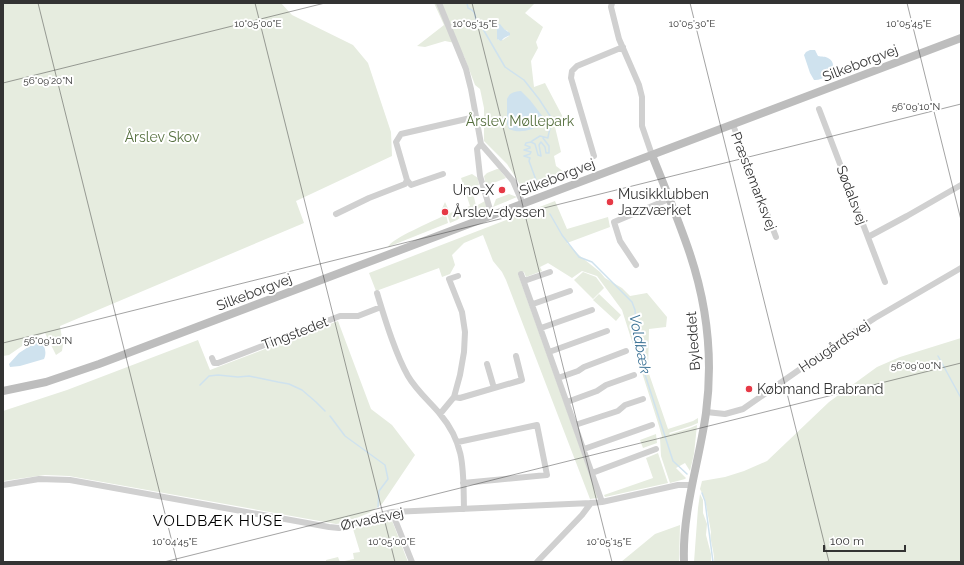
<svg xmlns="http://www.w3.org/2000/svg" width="964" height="565" font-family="Raleway,sans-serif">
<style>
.green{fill:#e6ecdf;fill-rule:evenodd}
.water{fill:#cfe2ee}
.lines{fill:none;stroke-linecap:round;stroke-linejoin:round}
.stream{stroke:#cfe2ee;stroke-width:1.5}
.street{stroke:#d0d0d0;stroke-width:6}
.secondary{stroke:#bdbdbd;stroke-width:8}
.ticks{fill:none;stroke:#333;stroke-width:1;stroke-opacity:0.45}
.poi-dot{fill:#e63946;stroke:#fff;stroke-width:1.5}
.labels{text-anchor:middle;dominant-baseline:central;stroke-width:4;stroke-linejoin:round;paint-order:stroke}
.street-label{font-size:14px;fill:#333;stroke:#fff}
.park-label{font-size:14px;fill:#56703f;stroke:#fff}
.poi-label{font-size:14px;fill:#333;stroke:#fff;text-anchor:start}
.water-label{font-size:15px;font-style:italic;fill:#3f7597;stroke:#fff}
.neighbourhood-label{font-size:15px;letter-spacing:1px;fill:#000;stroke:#fff}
.ticks-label{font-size:10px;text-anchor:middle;fill:#333;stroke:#fff;stroke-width:4;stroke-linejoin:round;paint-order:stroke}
</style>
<rect width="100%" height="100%" fill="#fff"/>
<!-- green -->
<path class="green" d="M 3,3 L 281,3 L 292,15 L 353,45 L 368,63 L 391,132 L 392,156 L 296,201 L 304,223 L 60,326 L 63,344 L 62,351 L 56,355 L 45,333 L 35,337 L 9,355 L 3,356 Z
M 434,3 L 535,3 L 525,13 L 543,27 L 536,42 L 538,48 L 531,61 L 534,87 L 545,83 L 566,123 L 555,127 L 561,152 L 554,156 L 556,166 L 568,175 L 526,194 L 507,164 L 484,141 L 484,108 L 480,89 L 475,85 L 464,56 L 455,43 L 445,41 L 425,47 L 417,46 L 444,25 ZM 497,27 L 508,31 L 509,36 L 504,39 L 503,40 L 498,40 Z
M 497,169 L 499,169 L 506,178 L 486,186 L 484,176 L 487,173 Z
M 472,174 L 478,178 L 479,185 L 472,188 L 476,206 L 485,201 L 487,209 L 478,212 L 476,207 L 457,220 L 450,223 L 447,214 L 446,215 L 448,223 L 388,247 C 392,238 432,222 443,216 L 441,211 L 445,202 L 450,213 L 470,206 L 461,178 Z
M 509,194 L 517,197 L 493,207 L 496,199 Z
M 555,201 L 567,229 L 608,217 L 610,227 L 567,243 L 580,256 L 600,272 L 605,278 L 622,288 L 630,296 L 647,293 L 667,317 L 666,327 L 649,329 L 648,371 L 668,429 L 693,421 L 698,418 L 698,423 L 691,426 L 669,433 L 670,434 L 690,428 L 697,425 L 694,454 L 690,471 L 685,463 L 676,468 L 686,478 L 685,479 L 670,483 L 661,456 L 660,438 L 662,437 L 659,426 L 622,310 L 597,276 L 582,271 L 572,278 L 548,263 L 540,267 L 542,271 L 526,277 L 524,272 L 518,274 L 598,498 L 590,499 L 506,280 L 502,272 L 493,261 L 483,235 L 464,243 L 452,255 L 455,265 L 450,274 L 442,277 L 439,268 L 376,291 L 369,273 Z
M 583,272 L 596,277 L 604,288 L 593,299 L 574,280 Z
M 599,294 L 621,315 L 616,321 L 593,300 Z
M 338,321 L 371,409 L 392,425 L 415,455 L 382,504 L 369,513 L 344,523 L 336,524 L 69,476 L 45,475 L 3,481 L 3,411 L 67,390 L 198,340 L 210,370 Z
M 961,338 L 961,562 L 714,562 C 715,552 709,540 711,532 L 705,499 L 700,489 L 702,481 L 725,477 L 744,471 L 767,461 L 829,402 L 877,367 L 900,357 Z
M 656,434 L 657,443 L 643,448 L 640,440 Z
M 658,453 L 668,483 L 605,497 L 604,495 L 653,478 L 646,458 Z
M 700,494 L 703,500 L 703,513 L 707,524 L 706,535 L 711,554 L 711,562 L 694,562 L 698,508 Z
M 391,518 L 408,562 L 326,562 L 326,560 L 338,557 L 340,562 L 354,559 L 353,553 L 360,552 L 353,529 Z
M 680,525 L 679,562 L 621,562 L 655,534 Z"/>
<!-- water -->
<path class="water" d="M 500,24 L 504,29 L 510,33 L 510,35 L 504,38 L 501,41 L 497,39 L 497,25 Z
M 810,50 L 815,50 L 818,56 C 822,57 825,56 828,58 C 841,65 826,81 814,80 L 810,73 L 804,55 L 806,52 Z
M 521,91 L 530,100 L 543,117 L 543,124 C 532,130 520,134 509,129 L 507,124 L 507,99 C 510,92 514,92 521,91 Z
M 36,342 L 40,342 C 45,345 47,353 44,359 L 20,366 L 10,367 L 9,364 L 19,353 Z"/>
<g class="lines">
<!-- stream -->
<path class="stream" d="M 467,3 L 468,8 C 476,11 475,15 476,22 L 483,29 L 505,67 L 524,80 L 539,99 L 552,119 L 548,137 L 548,138 L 544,137 L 543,138 L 549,146 L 549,153 L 546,153 L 545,147 L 541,142 L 539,145 L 541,156 L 538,155 L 535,144 L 531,142 L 526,143 L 525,145 L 530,147 L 530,148 L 524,150 L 531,152 L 530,154 L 524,156 L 530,158 L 529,161 L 536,180
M 532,141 L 540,136 L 544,137
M 550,214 L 562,235 L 579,257 L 592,262 L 632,302 L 635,310 L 639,356 L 673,461 L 687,474
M 938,356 L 961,398
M 200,385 L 209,376 L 218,375 L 238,377 L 249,376 L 278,382 L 289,384 L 302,390 L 316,402 L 325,411
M 330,416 L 345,436 L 385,465 L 388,479 L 379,491 L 378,507
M 702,493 L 705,501 L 713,562"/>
<!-- street -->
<path class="street" d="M 439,3 L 466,69 L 471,89 L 481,144 L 513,181 L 523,204
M 612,3 L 611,7 L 619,39 L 639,85 L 642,97 L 642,126 L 652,155
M 819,109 L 885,282
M 733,125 L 776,237
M 481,144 L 477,149 L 480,176 L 492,216
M 594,156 L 571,78 L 572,71 L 577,66 L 623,47
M 407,180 L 411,185 L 443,174
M 336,214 L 369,198 L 405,184 L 407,180 L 396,142 L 401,134 L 475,117
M 868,237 L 907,216 L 961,185
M 636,265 L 620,241 L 614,222 L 669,199
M 521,274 L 602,502
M 524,281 L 550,272
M 377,293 C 385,319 395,353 408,376 C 416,390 430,402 440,414 C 466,445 463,471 464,509
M 533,304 L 570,291
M 541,328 L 592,310
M 549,352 L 607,331
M 212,358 L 214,363 L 218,363 L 340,316 L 358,316 L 381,307
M 487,364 L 494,388
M 558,378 L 578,371 L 584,367 L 626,351
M 454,397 L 460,398 L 522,380 L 516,356
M 567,402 L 597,391 L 606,385 L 634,375
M 706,412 L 725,414 L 743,409 L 849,335 L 875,318 L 961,268
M 440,414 L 454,397 L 460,375 L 464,352 L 465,332 L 462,312 L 449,279 L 458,276
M 575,425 L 618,411 L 625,405 L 643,399
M 458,442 L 537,425 L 547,475 L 463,483
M 584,449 L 652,425
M 592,473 L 656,449
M 3,485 L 39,479 L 70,480 L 329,527 L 339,528 L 348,526 L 377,516 L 392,512 L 591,503 L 602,502 L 678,485 L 692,485
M 392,512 L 412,562
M 537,562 L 582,515 L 591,503"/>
<!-- secondary -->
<path class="secondary" d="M 652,155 C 665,188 679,221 690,254 C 707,305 713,360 706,413 C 699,463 682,511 684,562
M 3,391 L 46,382 L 99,364 L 961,38"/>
</g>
<!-- ticks -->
<path class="ticks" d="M 38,3 L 177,562M 255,3 L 395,562M 472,3 L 612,562M 690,3 L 829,562M 907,3 L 961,220M 3,83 L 325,3M 3,343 L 961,104M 164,562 L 961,363"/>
<!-- markers -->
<g class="poi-dot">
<circle cx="502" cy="190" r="4"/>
<circle cx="610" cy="202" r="4"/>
<circle cx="445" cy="212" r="4"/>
<circle cx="749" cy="389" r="4"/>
</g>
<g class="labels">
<!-- street labels -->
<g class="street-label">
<text transform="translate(860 63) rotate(-21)">Silkeborgvej</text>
<text transform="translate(557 177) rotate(-21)">Silkeborgvej</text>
<text transform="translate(754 181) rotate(69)">Præstemarksvej</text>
<text transform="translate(852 195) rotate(69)">Sødalsvej</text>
<text transform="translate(254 292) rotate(-21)">Silkeborgvej</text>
<text transform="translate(295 333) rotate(-21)">Tingstedet</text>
<text transform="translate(693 341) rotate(-94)">Byleddet</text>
<text transform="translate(834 346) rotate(-34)">Hougårdsvej</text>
<text transform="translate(372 519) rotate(-12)">Ørvadsvej</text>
</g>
<!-- park labels -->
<g class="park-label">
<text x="520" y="121">Årslev Møllepark</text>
<text x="162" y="137">Årslev Skov</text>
</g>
<!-- poi labels -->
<g class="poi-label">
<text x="494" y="190" text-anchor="end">Uno-X</text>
<text x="618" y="194">Musikklubben<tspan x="618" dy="16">Jazzværket</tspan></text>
<text x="453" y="212">Årslev-dyssen</text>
<text x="757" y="389">Købmand Brabrand</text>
</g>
<!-- water labels -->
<g class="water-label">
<text transform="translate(640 344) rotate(79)">Voldbæk</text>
</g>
<!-- neighbourhood labels -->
<g class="neighbourhood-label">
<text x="218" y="521">VOLDBÆK HUSE</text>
</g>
</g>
<g class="ticks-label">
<text x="692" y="27">10°05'30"E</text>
<text x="258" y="27">10°05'00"E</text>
<text x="475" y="27">10°05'15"E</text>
<text x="909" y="27">10°05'45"E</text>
<text x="48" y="84">56°09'20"N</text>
<text x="916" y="110">56°09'10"N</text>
<text x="48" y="344">56°09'10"N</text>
<text x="916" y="369">56°09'00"N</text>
<text x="175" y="545">10°04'45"E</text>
<text x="392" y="545">10°05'00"E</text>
<text x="609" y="545">10°05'15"E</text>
</g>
<!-- border -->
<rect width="964" height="565" fill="none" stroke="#333333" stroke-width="8"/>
<!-- scale -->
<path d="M824 545v6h81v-6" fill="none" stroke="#333333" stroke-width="2"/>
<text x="830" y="545" font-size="12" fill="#333333" stroke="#ffffff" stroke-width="3" paint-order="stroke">100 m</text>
</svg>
